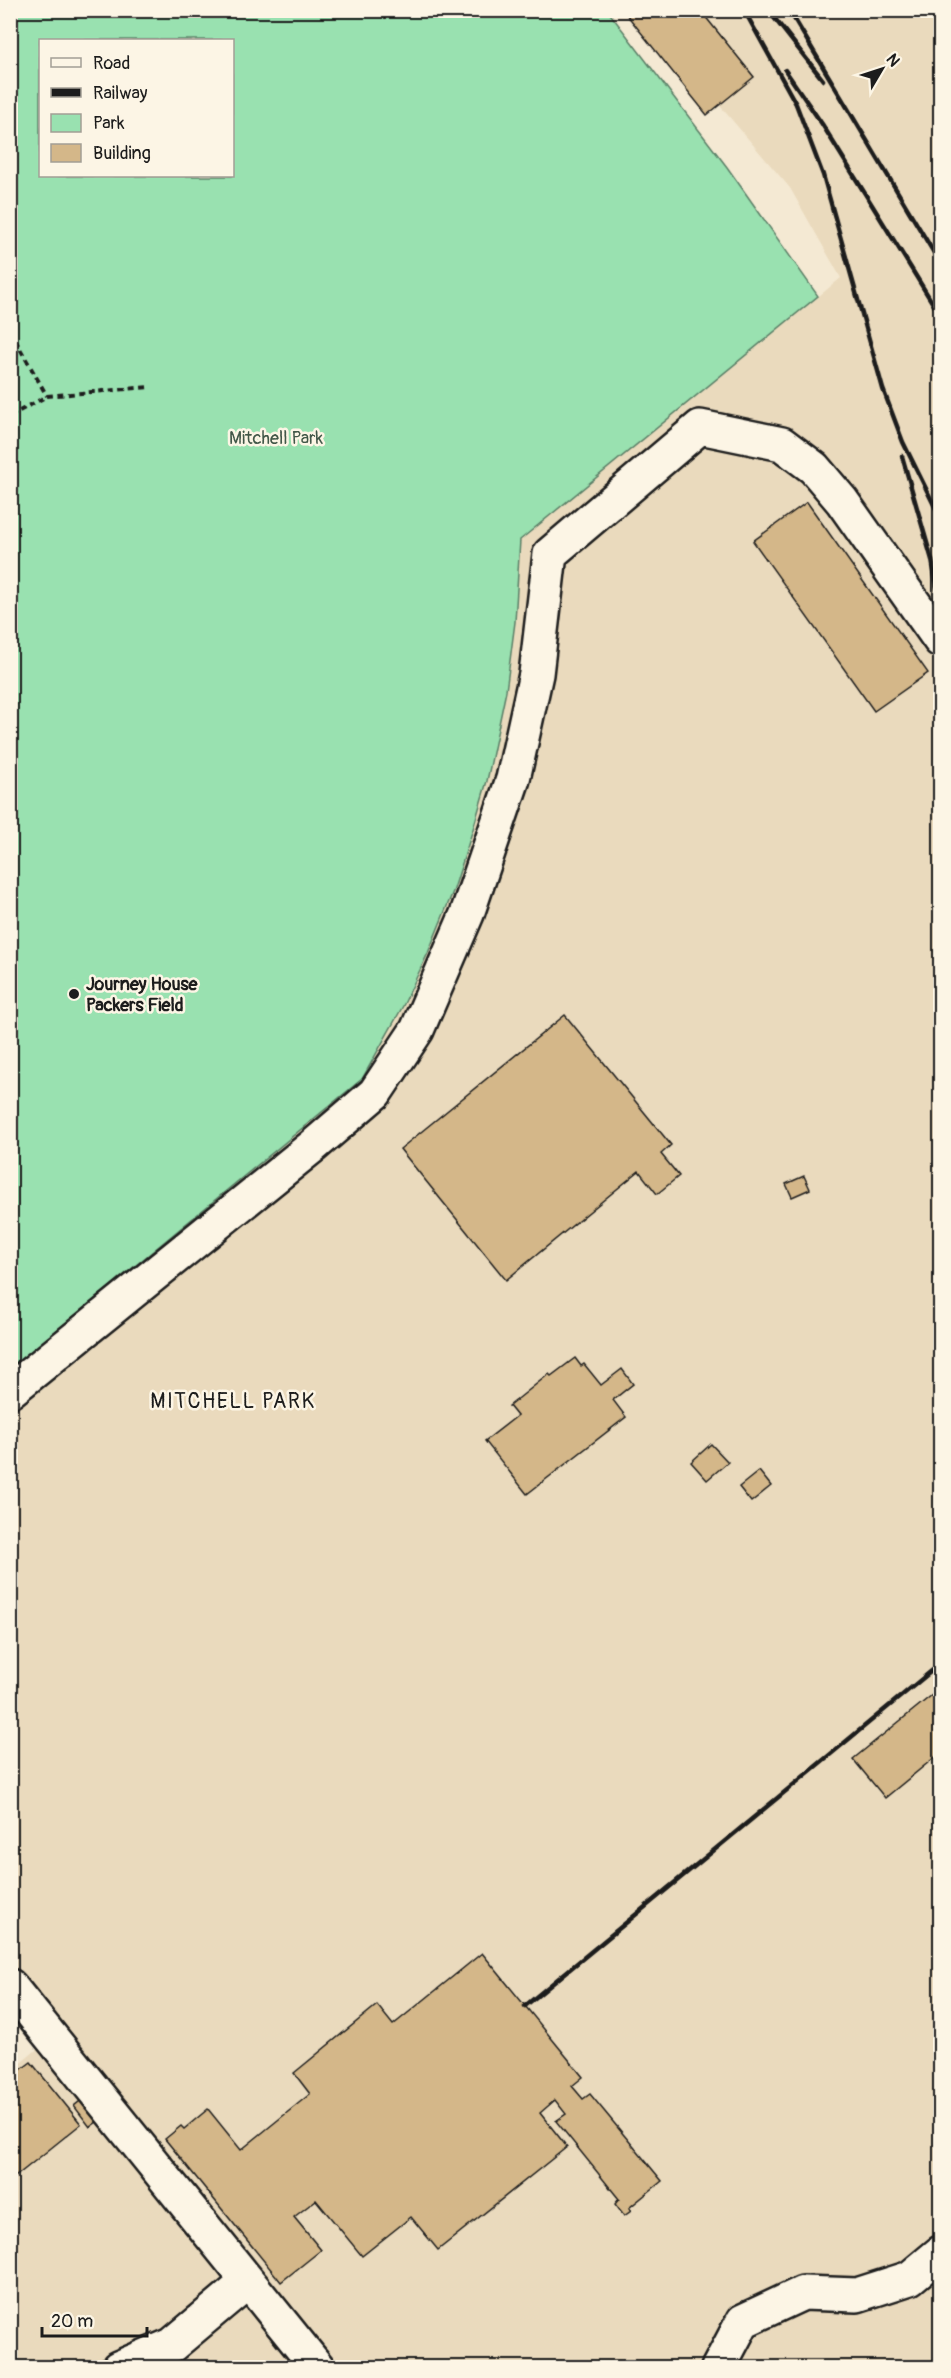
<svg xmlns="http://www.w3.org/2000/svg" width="951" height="2378" font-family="Pangolin,sans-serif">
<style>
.built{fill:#eadabd}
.green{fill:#99e1b0;stroke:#5a7e66;stroke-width:1.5;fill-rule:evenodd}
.building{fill:#d4b789;stroke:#1c1c1c;stroke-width:1.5}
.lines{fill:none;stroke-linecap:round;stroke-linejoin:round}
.minor-casing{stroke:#1c1c1c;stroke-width:38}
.path{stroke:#1c1c1c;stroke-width:4;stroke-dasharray:6 4.5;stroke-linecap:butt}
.minor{stroke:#fcf5e5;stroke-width:33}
.rail{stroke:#1c1c1c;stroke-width:4.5}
.poi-dot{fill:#1c1c1c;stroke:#fcf5e5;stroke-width:2}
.labels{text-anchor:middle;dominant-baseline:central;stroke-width:5;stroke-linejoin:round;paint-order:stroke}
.park-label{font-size:18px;fill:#425748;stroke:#fcf5e5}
.poi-label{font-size:18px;font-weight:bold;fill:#1c1c1c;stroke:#fcf5e5;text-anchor:start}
.quarter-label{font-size:21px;letter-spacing:1.5px;fill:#1c1c1c;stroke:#fcf5e5}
</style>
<rect width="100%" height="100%" fill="#f4e9d3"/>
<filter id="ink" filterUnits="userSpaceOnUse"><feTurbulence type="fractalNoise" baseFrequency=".0167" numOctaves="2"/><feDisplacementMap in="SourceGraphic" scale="12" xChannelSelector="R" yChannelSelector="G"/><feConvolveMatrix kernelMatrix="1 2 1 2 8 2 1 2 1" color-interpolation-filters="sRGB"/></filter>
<g filter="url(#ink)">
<!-- built -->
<path class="built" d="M 639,11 L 940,11 L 940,2367 L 11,2368 L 11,2071 L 41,2046 L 10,2009 L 11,1368 L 362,1079 L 403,1006 L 428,953 L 454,889 L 473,829 L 487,781 L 506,691 L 515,622 L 520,540 L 841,278 L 790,188 Z"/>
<!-- green -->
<path class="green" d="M 11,10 L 608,11 L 727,167 L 818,296 L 520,540 L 515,622 L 506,691 L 487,781 L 473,829 L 454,889 L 428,953 L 403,1006 L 362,1079 L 11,1368 ZM 40,40 L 232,40 L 232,176 L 40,176 Z"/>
<!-- building -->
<path class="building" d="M 623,10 L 700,10 L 754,77 L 707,115 Z
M 807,502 L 928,673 L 874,711 L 753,541 Z
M 565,1015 L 671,1145 L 661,1154 L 679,1176 L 657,1194 L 639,1171 L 506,1280 L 400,1149 Z
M 804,1176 L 810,1189 L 792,1197 L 786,1184 Z
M 575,1358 L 581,1366 L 584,1364 L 601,1385 L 622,1369 L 633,1384 L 613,1400 L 626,1417 L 527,1494 L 485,1441 L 517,1416 L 509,1406 L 549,1374 L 551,1376 Z
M 711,1444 L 728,1462 L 707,1480 L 691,1462 Z
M 759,1471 L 771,1486 L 751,1502 L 739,1487 Z
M 932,1695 L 940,1705 L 940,1753 L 885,1798 L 853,1759 Z
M 482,1953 L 583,2077 L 572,2086 L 583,2099 L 590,2094 L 662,2181 L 629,2208 L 631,2211 L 624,2216 L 615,2204 L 619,2199 L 556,2121 L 566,2114 L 555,2100 L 540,2113 L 567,2147 L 438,2250 L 411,2217 L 362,2256 L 316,2200 L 294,2217 L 321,2250 L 281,2282 L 165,2139 L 181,2126 L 184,2129 L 208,2109 L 241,2150 L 310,2094 L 294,2073 L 377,2005 L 393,2025 Z
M 31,2062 L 81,2124 L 10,2181 L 10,2078 Z
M 84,2098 L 101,2119 L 90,2127 L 74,2106 Z"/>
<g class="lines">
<!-- minor casing -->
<g class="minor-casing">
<path id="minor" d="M 10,1391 L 313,1146 L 375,1093 L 417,1030 L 467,914 L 513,779 L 536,674 L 550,554 L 700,427 L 782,444 L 814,468 L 842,501 L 940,640
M 10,1986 L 318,2368
M 118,2368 L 172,2345 L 247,2282
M 718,2368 L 743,2321 L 803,2293 L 857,2295 L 910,2278 L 940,2253"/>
</g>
<!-- path -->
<path class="path" d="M 10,53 L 17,10
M 10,331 L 47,396
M 10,416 L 47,396 L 149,387"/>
<!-- minor -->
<use href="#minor" class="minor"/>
<!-- rail -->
<path class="rail" d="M 744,10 L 796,104 L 823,175 L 883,389 L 903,442 L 940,517
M 768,10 L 823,80
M 789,10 L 940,263
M 785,70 L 822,124 L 940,315
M 902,456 L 932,560 L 940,608
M 525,2006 L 940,1664"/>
</g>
</g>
<!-- markers -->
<circle class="poi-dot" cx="74" cy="994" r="6"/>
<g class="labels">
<!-- park labels -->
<g class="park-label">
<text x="276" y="438">Mitchell Park</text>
</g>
<!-- poi labels -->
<g class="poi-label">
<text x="86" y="984">Journey House<tspan x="86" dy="21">Packers Field</tspan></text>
</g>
<!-- quarter labels -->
<g class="quarter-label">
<text x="233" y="1401">MITCHELL PARK</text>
</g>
</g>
<!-- margin -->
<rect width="951" height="2378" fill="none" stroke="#fcf5e5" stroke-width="36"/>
<rect x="18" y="18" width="915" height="2342" fill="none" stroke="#1c1c1c" stroke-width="2" filter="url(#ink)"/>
<!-- legend -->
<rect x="39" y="39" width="195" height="138" fill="#fcf5e5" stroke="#a29e95" stroke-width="1.5"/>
<rect x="51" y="58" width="30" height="9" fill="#fcf5e5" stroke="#a29e95" stroke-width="1.5"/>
<text x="93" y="69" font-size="18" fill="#1c1c1c">Road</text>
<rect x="51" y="88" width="30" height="9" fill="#1c1c1c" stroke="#a29e95" stroke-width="1.5"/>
<text x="93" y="99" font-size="18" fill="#1c1c1c">Railway</text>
<rect x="51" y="114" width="30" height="18" fill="#99e1b0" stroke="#a29e95" stroke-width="1.5"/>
<text x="93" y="129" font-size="18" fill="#1c1c1c">Park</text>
<rect x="51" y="144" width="30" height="18" fill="#d4b789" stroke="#a29e95" stroke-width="1.5"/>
<text x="93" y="159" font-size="18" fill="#1c1c1c">Building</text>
<!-- north arrow -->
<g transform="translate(882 69) rotate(51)" stroke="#fcf5e5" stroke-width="4.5" paint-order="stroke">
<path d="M0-4.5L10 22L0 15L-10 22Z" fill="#1c1c1c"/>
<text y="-9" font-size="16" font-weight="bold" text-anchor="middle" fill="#1c1c1c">N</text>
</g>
<!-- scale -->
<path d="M42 2327v9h105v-9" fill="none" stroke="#1c1c1c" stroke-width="3"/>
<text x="51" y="2327" font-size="18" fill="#1c1c1c" stroke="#fcf5e5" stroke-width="4.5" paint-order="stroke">20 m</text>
</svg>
